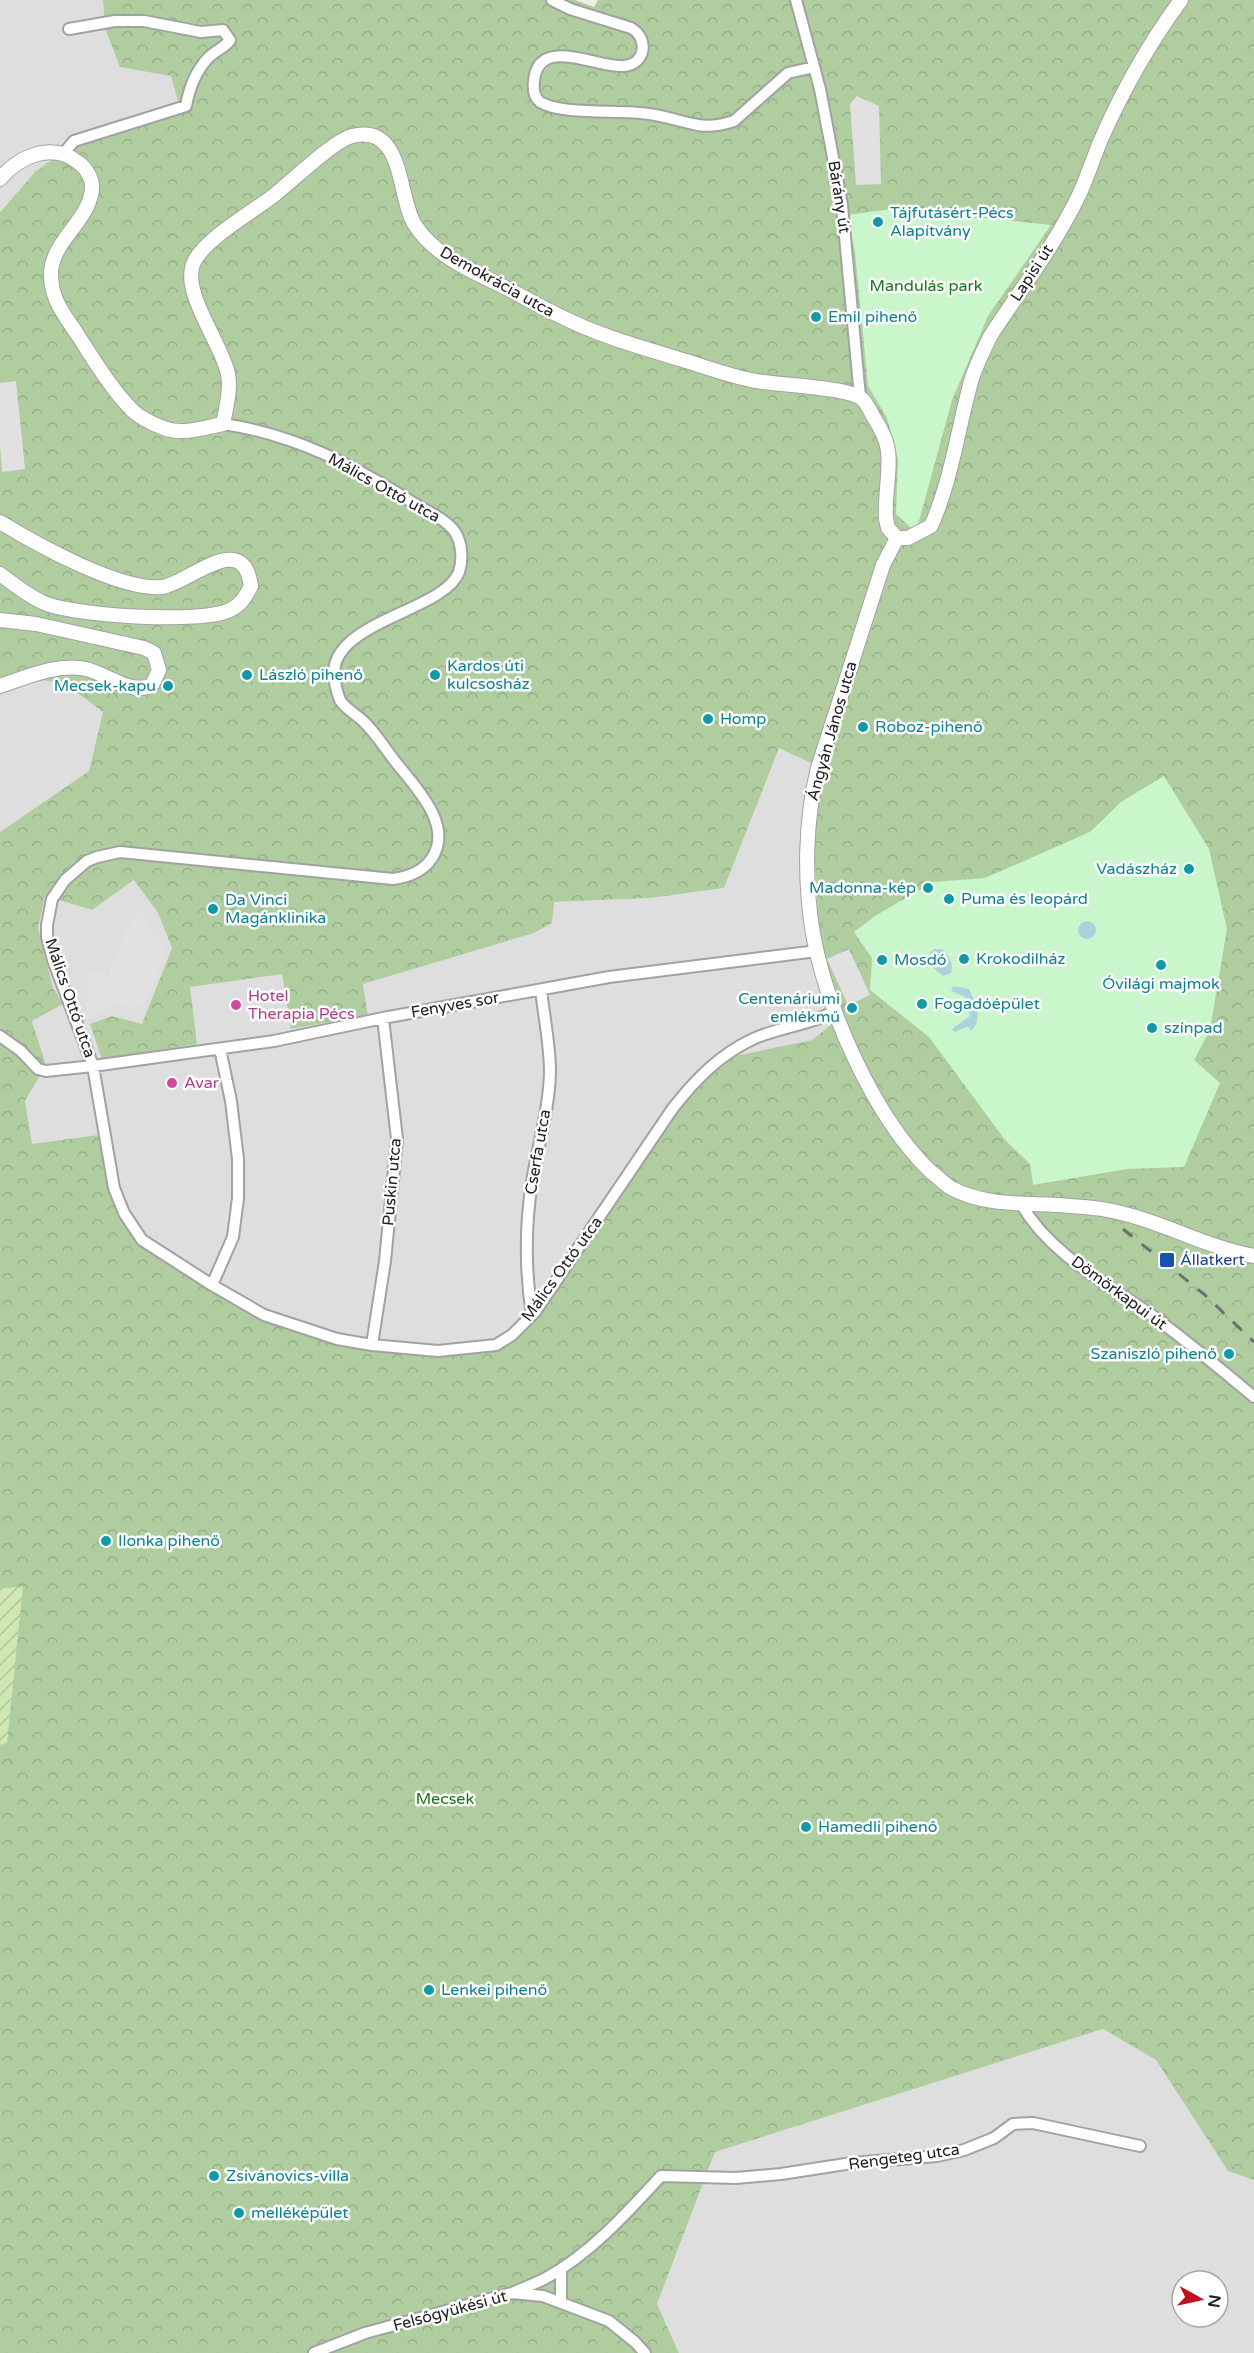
<svg xmlns="http://www.w3.org/2000/svg" width="1254" height="2353" font-family="'Varela Round',sans-serif">
<style>
.residential{fill:#dfdede;fill-rule:evenodd}
.forest{fill:url(#forest-crowns);fill-rule:evenodd}
.park{fill:#c9f6ca}
.garden{fill:url(#garden-furrows)}
.parking{fill:#e1e1e1}
.water{fill:#abd3db}
.lines{fill:none;stroke-linecap:round;stroke-linejoin:round}
.minor-casing{stroke:#a2a2a2;stroke-width:14}
.tertiary-casing{stroke:#a2a2a2;stroke-width:16}
.minor{stroke:#fff;stroke-width:10}
.tertiary{stroke:#fff;stroke-width:14}
.rail{stroke:#6f6f6f;stroke-width:3;stroke-dasharray:12 12;stroke-linecap:butt}
.culture-dot{fill:#0f9aa8;stroke:#fff;stroke-width:2}
.hotel-dot{fill:#d1479c;stroke:#fff;stroke-width:2}
.transit-dot{fill:#1a4fb4;stroke:#fff;stroke-width:2}
.labels{text-anchor:middle;dominant-baseline:central;stroke-width:5;stroke-linejoin:round;paint-order:stroke}
.street-label{font-size:16px;fill:#212121;stroke:#fff}
.culture-label{font-size:16px;fill:#0d838f;stroke:#fff;text-anchor:start}
.park-label{font-size:16px;fill:#137a16;stroke:#fff}
.hotel-label{font-size:16px;fill:#b23c85;stroke:#fff;text-anchor:start}
.transit-label{font-size:16px;fill:#164399;stroke:#fff;text-anchor:start}
</style>
<defs>
<pattern id="forest-crowns" width="20" height="18" patternUnits="userSpaceOnUse" patternTransform="scale(1.5)"><rect width="20" height="18" fill="#afcd9f"/><path d="M2 6a3 3 0 1 1 6 0M12 15a3 3 0 1 1 6 0" fill="none" stroke="#96b089"/></pattern>
<pattern id="garden-furrows" width="10" height="10" patternUnits="userSpaceOnUse" patternTransform="scale(1.5)"><rect width="10" height="10" fill="#cfe7b2"/><path d="M-1 1l2-2M0 10L10 0M9 11l2-2" fill="none" stroke="#b1c699"/></pattern>
</defs>
<rect width="100%" height="100%" fill="#f0ede8"/>
<!-- residential -->
<path class="residential" d="M 0,0 L 103,0 L 105,28 L 171,76 L 180,108 L 35,172 L 0,211 Z
M 0,677 L 63,682 L 103,712 L 89,771 L 0,832 Z
M 779,748 L 817,766 L 811,795 L 820,951 L 842,1016 L 812,1040 L 720,1059 L 535,1312 L 496,1345 L 319,1391 L 142,1240 L 48,1144 L 32,1145 L 25,1101 L 46,1065 L 32,1021 L 63,1004 L 53,988 L 38,928 L 44,896 L 92,910 L 134,880 L 158,913 L 172,948 L 142,1024 L 112,1016 L 196,1044 L 189,985 L 282,974 L 292,1029 L 367,1015 L 363,984 L 534,933 L 554,902 L 650,898 L 723,888 Z
M 1103,2029 L 1156,2060 L 1228,2171 L 1254,2180 L 1254,2353 L 679,2353 L 657,2304 L 715,2152 ZM 1182,2281 L 1218,2281 L 1218,2317 L 1182,2317 Z"/>
<!-- forest -->
<path class="forest" d="M 103,0 L 575,0 L 594,7 L 598,0 L 1254,0 L 1254,2180 L 1228,2171 L 1156,2060 L 1103,2029 L 715,2152 L 657,2304 L 679,2353 L 0,2353 L 0,832 L 89,771 L 103,712 L 63,682 L 0,677 L 0,212 L 35,172 L 79,140 L 180,108 L 171,76 L 120,67 L 105,28 ZM 779,748 L 817,766 L 811,795 L 820,951 L 842,1016 L 812,1040 L 720,1059 L 673,1108 L 535,1312 L 496,1345 L 394,1346 L 301,1327 L 212,1285 L 142,1240 L 114,1188 L 106,1134 L 32,1144 L 25,1101 L 46,1065 L 32,1021 L 63,1004 L 53,988 L 38,928 L 45,896 L 92,910 L 134,880 L 158,913 L 172,948 L 142,1024 L 112,1016 L 90,1024 L 102,1059 L 197,1044 L 190,987 L 282,974 L 291,1029 L 368,1015 L 363,984 L 534,933 L 552,923 L 554,902 L 650,898 L 724,888 Z"/>
<!-- park -->
<path class="park" d="M 907,207 L 944,218 L 986,218 L 1051,225 L 988,316 L 952,400 L 916,532 L 896,514 L 898,459 L 887,418 L 868,386 L 855,252 L 847,215 Z
M 1164,776 L 1209,849 L 1227,929 L 1210,1030 L 1194,1060 L 1220,1083 L 1184,1167 L 1127,1169 L 1033,1185 L 1030,1164 L 1005,1140 L 929,1037 L 870,990 L 872,958 L 854,932 L 875,916 L 933,882 L 985,878 L 1090,832 L 1121,802 Z"/>
<!-- garden -->
<path class="garden" d="M 23,1587 L 7,1743 L 0,1745 L 0,1588 Z"/>
<!-- parking -->
<path class="parking" d="M 857,96 L 879,106 L 881,184 L 856,185 L 850,104 Z
M 16,381 L 25,469 L 2,472 L 0,447 L 0,383 Z
M 138,910 L 166,949 L 150,995 L 142,1005 L 131,1008 L 117,1004 L 86,1018 L 88,981 L 93,971 L 108,976 L 124,934 Z
M 849,949 L 870,995 L 848,1005 L 827,959 Z"/>
<!-- water -->
<path class="water" d="M1078 930a9 9 0 1 1 18 0a9 9 0 1 1-18 0Z
M 934,949 L 942,949 C 949,956 954,963 951,973 L 943,976 L 932,967 L 929,954 Z
M 953,986 L 969,989 C 975,1003 984,1019 971,1031 L 968,1026 L 955,1032 L 952,1029 L 970,1016 L 965,997 L 951,991 Z"/>
<g class="lines">
<!-- minor casing -->
<g class="minor-casing">
<path id="minor" d="M 552,0 L 570,9 L 631,28 C 649,38 646,64 624,66 C 599,69 538,34 534,81 C 533,89 534,97 540,102 C 563,116 621,109 649,114 C 665,116 681,122 698,125 C 710,127 722,125 734,121 L 788,73 L 814,67
M 796,0 L 820,89 L 842,205 L 860,397
M 64,153 L 74,141 L 186,106 C 189,89 196,71 208,58 C 214,51 225,48 230,40 L 223,30 L 201,32 L 144,21 L 115,21 L 69,29
M 223,424 C 294,434 355,466 415,504 C 428,512 446,519 455,532 C 462,543 463,560 459,572 C 443,614 316,622 336,687 C 337,690 338,696 340,700 C 344,708 356,714 363,721 C 375,732 384,747 394,760 C 414,786 454,824 432,858 C 423,872 408,877 393,879 L 120,852 L 97,857 L 87,861 L 65,880 L 52,899 L 47,925 L 47,937 L 53,960 L 93,1066 L 114,1188 L 124,1213 L 142,1240 L 212,1285 L 264,1315 L 337,1339 L 372,1345 L 438,1351 L 496,1345 L 512,1335 L 535,1312 L 673,1108 C 696,1079 719,1055 753,1039 C 779,1027 810,1025 836,1011
M 0,1036 L 21,1051 L 38,1069 L 46,1071 L 93,1066 L 274,1041 L 383,1018 L 609,977 L 817,951
M 1021,1204 C 1051,1256 1110,1285 1157,1319 C 1190,1344 1222,1370 1254,1397
M 212,1285 L 233,1237 L 238,1198 L 238,1159 L 231,1101 L 220,1049
M 532,1315 C 525,1270 525,1226 532,1182 C 538,1145 549,1110 550,1072 C 550,1045 544,1017 541,990
M 372,1345 L 385,1261 L 397,1139 L 383,1018
M 512,2293 C 523,2288 535,2284 546,2278 C 590,2254 627,2213 661,2176 L 736,2178 L 781,2174 L 852,2163 L 937,2156 L 964,2150 L 994,2138 L 1013,2124 L 1033,2123 L 1140,2146
M 561,2303 L 561,2269
M 314,2353 L 365,2333 L 512,2293 L 543,2296 L 609,2321 L 635,2342 L 645,2353"/>
</g>
<!-- tertiary casing -->
<g class="tertiary-casing">
<path id="tertiary" d="M 0,179 C 19,156 53,141 79,163 C 86,168 92,178 92,186 C 92,219 53,239 51,272 C 51,279 52,288 54,294 C 58,309 69,321 77,334 C 94,360 111,389 133,411 C 141,418 151,423 161,427 C 182,436 202,428 223,424 C 226,408 231,390 228,374 C 222,343 178,289 195,260 C 207,238 252,212 273,196 C 291,182 333,141 352,136 C 405,123 397,197 415,225 C 436,258 477,273 510,290 C 527,299 543,308 560,316 C 599,336 644,348 686,361 C 709,368 733,377 756,381 C 777,385 847,387 861,398 C 866,402 870,410 873,416 C 879,426 885,435 887,446 C 892,466 884,496 886,519 L 888,528 L 897,538
M 0,522 C 36,544 120,591 162,587 C 188,584 243,528 251,586 C 246,596 241,605 230,610 C 203,624 70,616 42,602 C 27,595 13,584 0,574
M 897,538 L 883,565 L 818,768 C 805,821 804,880 813,934 C 827,1010 874,1117 930,1171 C 937,1176 944,1184 951,1188 C 989,1208 1030,1202 1071,1206 C 1089,1207 1108,1209 1125,1214 C 1169,1225 1209,1248 1254,1256
M 897,538 L 908,538 L 931,526 C 952,479 958,427 972,378 C 977,363 984,349 991,335 C 1021,289 1055,245 1079,195 C 1088,176 1094,155 1103,135 C 1124,88 1150,42 1181,0
M 0,620 L 36,624 L 144,648 L 154,653 L 159,670 L 152,685 C 132,696 105,673 86,669 C 58,663 27,677 0,686"/>
</g>
<!-- minor -->
<use href="#minor" class="minor"/>
<!-- tertiary -->
<use href="#tertiary" class="tertiary"/>
<!-- rail -->
<path class="rail" d="M 1123,1229 L 1205,1295 L 1254,1342"/>
</g>
<!-- markers -->
<g class="culture-dot">
<circle cx="878" cy="222" r="6"/>
<circle cx="816" cy="317" r="6"/>
<circle cx="247" cy="675" r="6"/>
<circle cx="435" cy="675" r="6"/>
<circle cx="168" cy="686" r="6"/>
<circle cx="708" cy="719" r="6"/>
<circle cx="863" cy="727" r="6"/>
<circle cx="1189" cy="869" r="6"/>
<circle cx="928" cy="888" r="6"/>
<circle cx="949" cy="899" r="6"/>
<circle cx="213" cy="909" r="6"/>
<circle cx="964" cy="959" r="6"/>
<circle cx="882" cy="960" r="6"/>
<circle cx="1161" cy="965" r="6"/>
<circle cx="922" cy="1004" r="6"/>
<circle cx="852" cy="1008" r="6"/>
<circle cx="1152" cy="1028" r="6"/>
<circle cx="1229" cy="1354" r="6"/>
<circle cx="106" cy="1541" r="6"/>
<circle cx="806" cy="1827" r="6"/>
<circle cx="429" cy="1990" r="6"/>
<circle cx="214" cy="2176" r="6"/>
<circle cx="239" cy="2213" r="6"/>
</g>
<g class="hotel-dot">
<circle cx="236" cy="1005" r="6"/>
<circle cx="172" cy="1083" r="6"/>
</g>
<rect class="transit-dot" x="1159" y="1252" width="16" height="16" rx="3"/>
<g class="labels">
<!-- street labels -->
<g class="street-label">
<text transform="translate(839 197) rotate(81)">Bárány út</text>
<text transform="translate(1032 273) rotate(-57)">Lapisi út</text>
<text transform="translate(497 282) rotate(29)">Demokrácia utca</text>
<text transform="translate(384 488) rotate(29)">Málics Ottó utca</text>
<text transform="translate(832 731) rotate(-74)">Ángyán János utca</text>
<text transform="translate(70 998) rotate(71)">Málics Ottó utca</text>
<text transform="translate(455 1005) rotate(-10)">Fenyves sor</text>
<text transform="translate(538 1152) rotate(-80)">Cserfa utca</text>
<text transform="translate(392 1182) rotate(-85)">Puskin utca</text>
<text transform="translate(562 1269) rotate(-54)">Málics Ottó utca</text>
<text transform="translate(1119 1293) rotate(36)">Dömörkapui út</text>
<text transform="translate(904 2157) rotate(-8)">Rengeteg utca</text>
<text transform="translate(450 2311) rotate(-15)">Felsőgyükési út</text>
</g>
<!-- culture labels -->
<g class="culture-label">
<text x="890" y="213">Tájfutásért-Pécs<tspan x="890" dy="18">Alapítvány</tspan></text>
<text x="828" y="317">Emil pihenő</text>
<text x="447" y="666">Kardos úti<tspan x="447" dy="18">kulcsosház</tspan></text>
<text x="259" y="675">László pihenő</text>
<text x="156" y="686" text-anchor="end">Mecsek-kapu</text>
<text x="720" y="719">Homp</text>
<text x="875" y="727">Roboz-pihenő</text>
<text x="1177" y="869" text-anchor="end">Vadászház</text>
<text x="916" y="888" text-anchor="end">Madonna-kép</text>
<text x="961" y="899">Puma és leopárd</text>
<text x="225" y="900">Da Vinci<tspan x="225" dy="18">Magánklinika</tspan></text>
<text x="976" y="959">Krokodilház</text>
<text x="894" y="960">Mosdó</text>
<text x="1161" y="984" text-anchor="middle">Óvilági majmok</text>
<text x="840" y="999" text-anchor="end">Centenáriumi<tspan x="840" dy="18">emlékmű</tspan></text>
<text x="934" y="1004">Fogadóépület</text>
<text x="1164" y="1028">színpad</text>
<text x="1217" y="1354" text-anchor="end">Szaniszló pihenő</text>
<text x="118" y="1541">Ilonka pihenő</text>
<text x="818" y="1827">Hamedli pihenő</text>
<text x="441" y="1990">Lenkei pihenő</text>
<text x="226" y="2176">Zsivánovics-villa</text>
<text x="251" y="2213">melléképület</text>
</g>
<!-- park labels -->
<g class="park-label">
<text x="926" y="286">Mandulás park</text>
<text x="445" y="1799">Mecsek</text>
</g>
<!-- hotel labels -->
<g class="hotel-label">
<text x="248" y="996">Hotel<tspan x="248" dy="18">Therapia Pécs</tspan></text>
<text x="184" y="1083">Avar</text>
</g>
<!-- transit labels -->
<g class="transit-label">
<text x="1180" y="1260">Állatkert</text>
</g>
</g>
<!-- north arrow -->
<g transform="translate(1200 2299) rotate(98)"><circle r="28" fill="#ffffff" stroke="#a6a6a6" stroke-width="1.5"/>
<path d="M0-4.5L10 22L0 15L-10 22Z" fill="#c40e18"/>
<text y="-9" font-size="16" font-weight="bold" text-anchor="middle" fill="#212121">N</text>
</g>
</svg>
